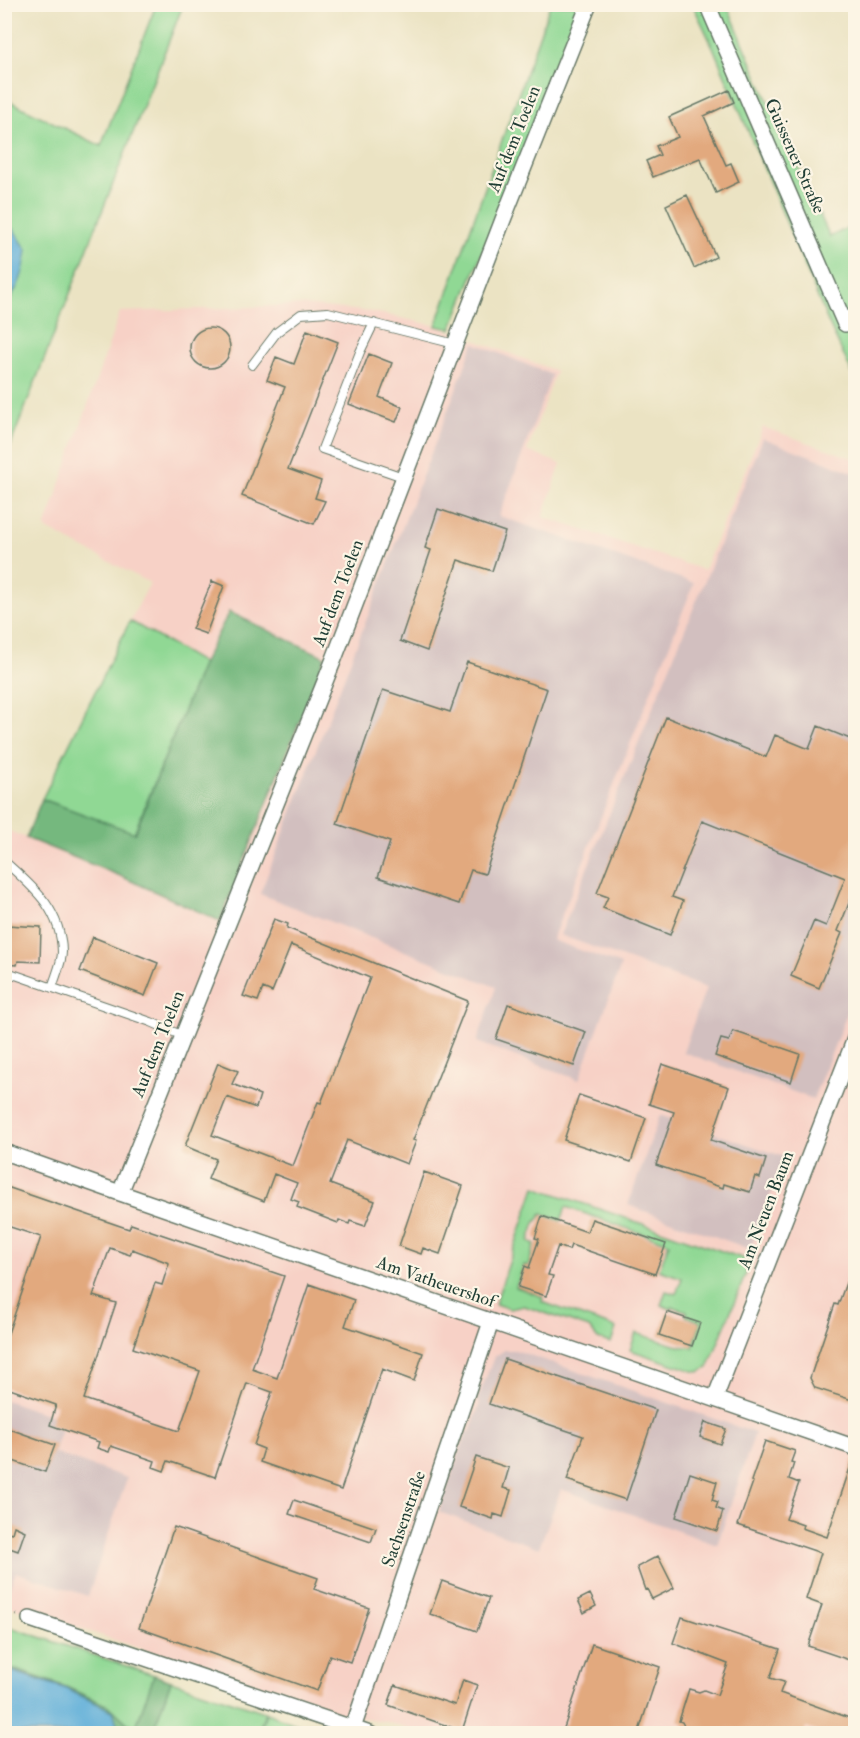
<svg xmlns="http://www.w3.org/2000/svg" width="860" height="1738" font-family="'IM FELL Double Pica',serif">
<style>
.built{fill:#f7d1c6}
.industrial{fill:#d2bfbf}
.green{fill:#90d894;stroke:#588a64;stroke-width:1.5}
.forest{fill:#74b87e;stroke:#4a7a59;stroke-width:1.5}
.water{fill:#5eafd9;stroke:#3e7686;stroke-width:1.5}
.building{fill:#e2a97e;fill-rule:evenodd}
.lines{fill:none;stroke-linecap:round;stroke-linejoin:round}
.lane-casing{stroke:#676;stroke-width:10}
.street-casing{stroke:#676;stroke-width:18}
.path{stroke:#676;stroke-width:3;stroke-dasharray:1.5 4.5;stroke-linecap:butt}
.lane{stroke:#fff;stroke-width:8}
.street{stroke:#fff;stroke-width:15}
.labels{text-anchor:middle;dominant-baseline:central;stroke-width:4.5;stroke-linejoin:round;paint-order:stroke}
.street-label{font-size:18px;fill:#1f3d34;stroke:#fcf5e5}
</style>
<rect width="100%" height="100%" fill="#fcf5e5"/>
<filter id="ink" filterUnits="userSpaceOnUse"><feTurbulence type="fractalNoise" baseFrequency=".0167" numOctaves="2"/><feDisplacementMap in="SourceGraphic" scale="12" xChannelSelector="R" yChannelSelector="G"/><feConvolveMatrix kernelMatrix="1 2 1 2 8 2 1 2 1" color-interpolation-filters="sRGB"/></filter>
<filter id="wash" filterUnits="userSpaceOnUse"><feTurbulence type="fractalNoise" baseFrequency=".008" numOctaves="4" result="noise"/><feDisplacementMap in="SourceGraphic" scale="24" xChannelSelector="R" yChannelSelector="G"/><feGaussianBlur stdDeviation="1.35" result="paint"/><feColorMatrix in="noise" values="0 0 0 0 0 0 0 0 0 0 0 0 0 0 0 0 0 1.4 0 .05"/><feComposite in="paint" operator="in"/></filter>
<g filter="url(#wash)">
<rect width="100%" height="100%" fill="#ebe3c3"/>
<!-- built -->
<path class="built" d="M 304,305 L 374,312 L 437,326 L 556,371 L 527,451 L 561,464 L 543,517 L 704,570 L 763,427 L 855,459 L 855,1733 L 420,1733 L 387,1722 L 325,1711 L 82,1629 L 5,1605 L 4,829 L 118,875 L 220,922 L 326,657 L 229,612 L 203,663 L 130,621 L 150,583 L 45,528 L 120,312 Z"/>
<!-- industrial -->
<path class="industrial" d="M 474,343 L 552,375 L 499,516 L 694,583 L 552,940 L 621,965 L 579,1080 L 477,1042 L 496,987 L 260,894 Z
M 763,438 L 855,473 L 855,994 L 813,1099 L 683,1052 L 706,988 L 560,935 Z
M 660,1115 L 785,1157 L 750,1249 L 628,1205 Z
M 505,1350 L 515,1350 L 755,1433 L 717,1545 L 561,1489 L 539,1548 L 439,1512 L 467,1431 L 470,1432 L 480,1403 L 477,1401 L 494,1357 Z
M 5,1400 L 64,1420 L 54,1453 L 127,1478 L 88,1596 L 16,1572 L 5,1599 Z"/>
<!-- green -->
<path class="green" d="M 156,5 L 183,5 L 5,459 L 5,303 L 12,297 L 14,230 L 5,223 L 5,99 L 101,146 Z
M 550,5 L 583,5 L 451,329 L 436,326 Z
M 693,5 L 727,5 L 767,99 L 830,237 L 855,224 L 855,379 L 829,324 L 713,47 Z
M 130,621 L 203,663 L 134,833 L 42,799 Z
M 535,1187 L 751,1261 L 708,1368 L 699,1372 L 693,1371 L 630,1350 L 636,1333 L 674,1345 L 693,1348 L 701,1322 L 686,1316 L 687,1311 L 672,1307 L 671,1309 L 661,1305 L 666,1291 L 676,1294 L 682,1278 L 659,1270 L 669,1243 L 566,1207 L 561,1221 L 542,1214 L 535,1223 L 529,1241 L 535,1244 L 528,1266 L 524,1265 L 516,1287 L 543,1297 L 542,1302 L 616,1328 L 611,1343 L 598,1339 L 589,1328 L 524,1306 L 510,1309 L 495,1304 Z
M 4,1620 L 10,1627 L 154,1675 L 136,1727 L 127,1723 L 110,1707 L 66,1687 L 16,1670 L 5,1669 Z
M 171,1681 L 265,1712 L 258,1733 L 152,1734 Z
M 266,1713 L 320,1733 L 259,1733 Z"/>
<!-- forest -->
<path class="forest" d="M 229,612 L 325,657 L 220,921 L 118,875 L 26,838 L 42,799 L 135,833 L 203,663 Z
M 4,1669 L 16,1670 L 66,1687 L 110,1707 L 127,1723 L 136,1727 L 154,1675 L 171,1681 L 152,1733 L 112,1733 L 119,1730 L 64,1688 L 12,1671 L 5,1670 Z"/>
<!-- water -->
<path class="water" d="M 5,223 L 14,230 L 27,250 C 24,271 20,289 5,303 Z
M 5,1670 L 11,1671 L 64,1688 L 113,1711 L 119,1730 L 112,1734 L 5,1733 Z"/>
<g id="blocks">
<!-- building -->
<path class="building" d="M 729,90 L 734,102 L 704,116 L 726,165 L 731,163 L 739,182 L 716,193 L 700,158 L 653,177 L 646,161 L 660,155 L 656,146 L 678,137 L 669,117 Z
M 687,195 L 716,257 L 694,268 L 666,205 Z
M190 348a20 20 0 1 1 40 0a20 20 0 1 1-40 0Z
M 307,330 L 338,342 L 288,469 L 321,481 L 315,498 L 325,501 L 314,524 L 242,496 L 285,387 L 267,380 L 276,357 L 294,364 Z
M 369,354 L 392,363 L 379,397 L 402,407 L 396,422 L 349,404 Z
M 438,509 L 505,532 L 492,571 L 458,560 L 427,651 L 400,641 L 431,550 L 425,548 Z
M 212,581 L 224,586 L 206,634 L 192,629 Z
M 467,662 L 547,689 L 485,874 L 471,870 L 459,904 L 378,877 L 390,842 L 337,824 L 383,690 L 450,712 Z
M 666,717 L 766,757 L 775,735 L 809,749 L 818,726 L 855,741 L 855,888 L 838,931 L 842,933 L 819,988 L 791,976 L 814,921 L 826,926 L 845,878 L 702,821 L 672,897 L 683,901 L 670,935 L 603,908 L 608,897 L 597,893 Z
M 274,919 L 288,924 L 287,928 L 468,1001 L 413,1140 L 416,1141 L 407,1164 L 347,1140 L 330,1184 L 375,1201 L 365,1226 L 350,1221 L 349,1224 L 339,1220 L 338,1223 L 297,1207 L 299,1202 L 291,1199 L 297,1183 L 274,1174 L 264,1201 L 208,1179 L 216,1159 L 185,1146 L 218,1063 L 238,1071 L 232,1084 L 260,1095 L 256,1108 L 227,1097 L 212,1135 L 293,1166 L 318,1102 L 321,1103 L 370,978 L 291,945 L 272,992 L 263,988 L 258,1001 L 243,996 Z
M 6,925 L 41,927 L 40,962 L 18,961 L 17,965 L 4,964 Z
M 93,937 L 158,963 L 145,996 L 80,971 Z
M 508,1004 L 586,1032 L 574,1066 L 496,1039 Z
M 733,1031 L 800,1054 L 791,1082 L 715,1056 L 721,1039 L 729,1041 Z
M 662,1064 L 729,1087 L 711,1140 L 766,1159 L 760,1178 L 755,1176 L 750,1192 L 724,1184 L 723,1188 L 656,1165 L 674,1112 L 649,1104 Z
M 579,1095 L 646,1118 L 631,1162 L 564,1140 Z
M 424,1172 L 463,1186 L 440,1254 L 423,1248 L 421,1254 L 399,1246 Z
M 4,1186 L 129,1229 L 131,1224 L 284,1276 L 252,1369 L 277,1378 L 309,1284 L 354,1300 L 345,1326 L 423,1353 L 414,1381 L 382,1369 L 341,1490 L 260,1462 L 264,1449 L 254,1445 L 272,1392 L 247,1383 L 215,1477 L 168,1461 L 164,1471 L 153,1467 L 155,1461 L 111,1446 L 109,1452 L 97,1448 L 99,1442 L 50,1425 L 56,1405 L 4,1387 L 4,1345 L 41,1237 L 4,1225 ZM 110,1248 L 130,1255 L 132,1249 L 169,1263 L 162,1285 L 155,1283 L 133,1348 L 200,1371 L 179,1431 L 84,1399 L 116,1303 L 93,1296 Z
M 542,1216 L 587,1232 L 592,1219 L 666,1244 L 655,1274 L 571,1245 L 569,1250 L 558,1246 L 548,1275 L 553,1276 L 546,1296 L 518,1287 L 525,1266 L 529,1268 L 539,1239 L 535,1238 Z
M 854,1261 L 855,1261 L 855,1401 L 815,1388 L 810,1378 L 835,1304 L 838,1305 Z
M 667,1312 L 700,1323 L 692,1346 L 659,1335 Z
M 505,1359 L 656,1410 L 626,1500 L 567,1480 L 583,1436 L 489,1404 Z
M 705,1422 L 726,1429 L 720,1444 L 700,1437 Z
M 4,1427 L 55,1445 L 45,1472 L 4,1458 Z
M 765,1441 L 795,1451 L 791,1462 L 794,1463 L 789,1479 L 799,1483 L 786,1519 L 803,1525 L 802,1528 L 827,1537 L 853,1459 L 855,1459 L 855,1662 L 808,1646 L 822,1605 L 806,1599 L 821,1553 L 738,1525 L 753,1482 L 751,1481 Z
M 476,1457 L 509,1468 L 503,1488 L 511,1490 L 503,1517 L 494,1514 L 493,1519 L 459,1507 Z
M 690,1473 L 717,1482 L 712,1500 L 718,1502 L 716,1508 L 723,1511 L 717,1531 L 676,1517 Z
M 294,1500 L 376,1528 L 371,1542 L 289,1514 Z
M 14,1526 L 25,1531 L 18,1551 L 4,1546 L 4,1531 L 12,1533 Z
M 174,1527 L 318,1578 L 314,1589 L 369,1608 L 350,1662 L 330,1655 L 317,1691 L 139,1628 Z
M 658,1556 L 674,1588 L 652,1599 L 647,1589 L 645,1590 L 637,1567 Z
M 442,1581 L 489,1598 L 477,1631 L 430,1614 Z
M 590,1594 L 596,1606 L 584,1613 L 578,1600 Z
M 682,1617 L 780,1649 L 770,1678 L 784,1682 L 780,1693 L 855,1720 L 854,1734 L 823,1734 L 806,1728 L 804,1734 L 715,1734 L 701,1729 L 694,1734 L 688,1734 L 682,1722 L 679,1721 L 689,1689 L 699,1692 L 704,1690 L 717,1695 L 728,1664 L 673,1643 Z
M 592,1644 L 660,1667 L 638,1734 L 562,1734 Z
M 463,1680 L 477,1685 L 462,1731 L 388,1705 L 395,1685 L 455,1705 Z"/>
</g>
</g>
<g filter="url(#ink)">
<use href="#blocks" fill-opacity="0" stroke="#676" stroke-width="1.5"/>
<g class="lines">
<!-- lane casing -->
<g class="lane-casing">
<path id="lane" d="M 374,323 L 360,352 L 322,449 L 403,477
M 252,365 L 277,332 L 301,314 L 328,312 L 455,344
M 4,861 C 33,887 61,909 62,952 C 62,963 55,977 52,988
M 4,971 L 151,1022 L 183,1036"/>
</g>
<!-- street casing -->
<g class="street-casing">
<path id="street" d="M 707,4 L 845,324
M 4,1152 L 120,1193 L 856,1448
M 120,1193 L 334,659 L 504,217 L 589,4
M 715,1398 L 856,1036
M 30,1619 L 370,1734
M 353,1728 L 491,1322"/>
</g>
<!-- path -->
<path class="path" d="M 851,337 L 856,346
M 4,1611 L 17,1615"/>
<!-- lane -->
<use href="#lane" class="lane"/>
<!-- street -->
<use href="#street" class="street"/>
</g>
</g>
<g class="labels">
<!-- street labels -->
<g class="street-label">
<text transform="translate(514 139) rotate(-68)">Auf dem Toelen</text>
<text transform="translate(795 156) rotate(66)">Guissener Straße</text>
<text transform="translate(338 593) rotate(-69)">Auf dem Toelen</text>
<text transform="translate(158 1044) rotate(-68)">Auf dem Toelen</text>
<text transform="translate(766 1210) rotate(-69)">Am Neuen Baum</text>
<text transform="translate(436 1282) rotate(19)">Am Vatheuershof</text>
<text transform="translate(404 1519) rotate(-71)">Sachsenstraße</text>
</g>
</g>
<!-- margin -->
<rect width="860" height="1738" fill="none" stroke="#fcf5e5" stroke-width="24"/>
</svg>
